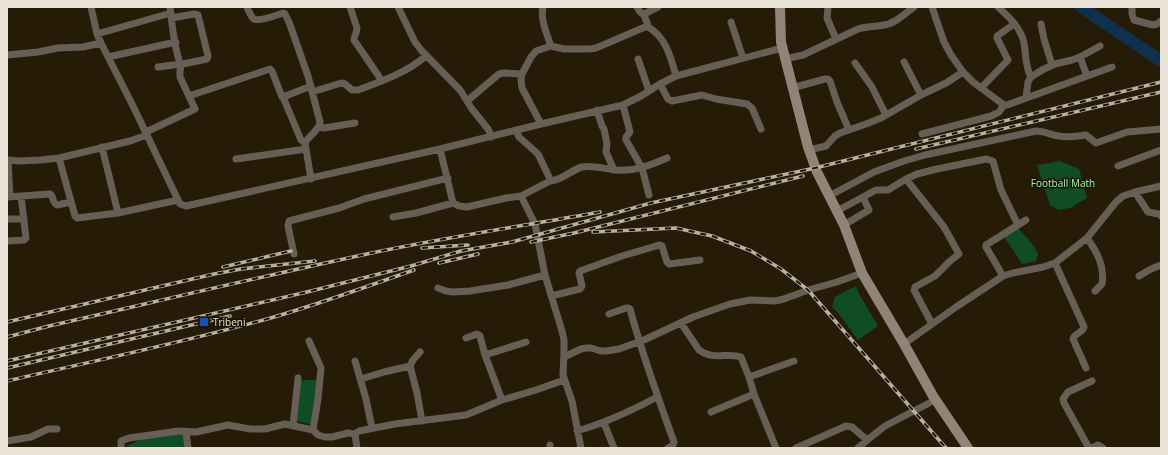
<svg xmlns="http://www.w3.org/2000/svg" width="1168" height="455" font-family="'Open Sans',sans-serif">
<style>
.green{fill:#104d25}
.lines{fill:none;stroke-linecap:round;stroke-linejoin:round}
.river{stroke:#0f314d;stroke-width:12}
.street{stroke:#675e56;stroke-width:7}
.secondary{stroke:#918377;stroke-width:10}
.rail-casing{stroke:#b8b0a2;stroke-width:3.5}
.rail{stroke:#1c1201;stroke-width:2;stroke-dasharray:6;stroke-linecap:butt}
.transit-dot{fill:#1a4fb4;stroke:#1c1201;stroke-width:1.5}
.labels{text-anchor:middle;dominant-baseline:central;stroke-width:3;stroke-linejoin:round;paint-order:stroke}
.park-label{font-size:10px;fill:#9dfcb3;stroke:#1c1201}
.poi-label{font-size:10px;fill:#eae3d7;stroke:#1c1201;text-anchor:start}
</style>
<rect width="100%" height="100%" fill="#261b07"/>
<!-- green -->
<path class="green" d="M 1060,161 L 1079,169 L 1087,198 L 1070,208 L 1058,210 L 1050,205 L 1037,165 Z
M 1017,227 C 1025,237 1032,241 1038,254 L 1036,261 L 1022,264 C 1018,259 1017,254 1013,250 C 1010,245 1006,241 1004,236 Z
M 856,286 L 858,292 L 878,326 L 858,340 C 849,329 843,317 832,307 L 835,297 Z
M 307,380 L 318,380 L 313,425 L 294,420 L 296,381 Z
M 178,432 L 187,435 L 187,448 L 127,448 L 127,446 L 144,438 Z"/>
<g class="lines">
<!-- river -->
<path class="river" d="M 1081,7 L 1161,61"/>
<!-- street -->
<path class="street" d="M 91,7 L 97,34 L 101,43 L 133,106 L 178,200 L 180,204 L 186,206 L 440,149 L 541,124 L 623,105 L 641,96 L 660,84 L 676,76 L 782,48
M 170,7 C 172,24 174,47 180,63 L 183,64 L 207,59 L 208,56 L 198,15 L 194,14 L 172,18
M 247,7 C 249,11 250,16 254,19 C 259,22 277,15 283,13 L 285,14 L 289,22 L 308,76 L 320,122 C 319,131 309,135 305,143 L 311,179
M 350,7 L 357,28 C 357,33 354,36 354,40 L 382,81
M 398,7 L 415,42 L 421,50 L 460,90 L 472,109 L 488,129 L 492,137
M 543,7 C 540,20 547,34 551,46
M 637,7 L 640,12 L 644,15
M 828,7 L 827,18 L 836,39
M 932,7 L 944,42 L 951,55 L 963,72 L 973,82 L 1004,105 L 1007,105 L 1112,67
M 998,7 C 1009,17 1021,28 1024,43 C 1026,53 1025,67 1031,77
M 1132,7 L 1132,14 L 1134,20 L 1153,25 L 1157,24 L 1161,21
M 731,22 L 743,58
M 1041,24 L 1044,39 L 1052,65
M 648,27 C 648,22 644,18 644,14 L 658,7
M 97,34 L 171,13
M 7,55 L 38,52 L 58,48 L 83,47 L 101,43
M 108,57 L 176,42
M 1080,57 L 1087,76
M 638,59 L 649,91
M 785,59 L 803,55 L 858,29 C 867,26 875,27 884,25 C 895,24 905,13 914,7
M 904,62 L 921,95
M 855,63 L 872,87 L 886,115
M 660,84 L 668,99 L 672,101 L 702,95 L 716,99 L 747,104 L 752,108 L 761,129
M 792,88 L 825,79 L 828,79 L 830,81 L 837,102 L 849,130
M 981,88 L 1008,60 L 997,38 L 997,36 L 1014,24
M 312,92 L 341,83 L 345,84 L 352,90 L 358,90 C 382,81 406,73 426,56
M 189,96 L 270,69 L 272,71 L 282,97 L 283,97 L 311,86
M 283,97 L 301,140 L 305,143
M 1026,98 L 1028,82 L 1031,77 L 1042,70 L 1055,64 L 1072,60 L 1080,57 L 1100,46
M 467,101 L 499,74 L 504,73 L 522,74
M 623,105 L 630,132 L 626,137 L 626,140 L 642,168 L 649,195
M 597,110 L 602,126 L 604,129 L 607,144 L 606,152 L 614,170
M 541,124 L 522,88 L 521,79 L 522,74 L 531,57 L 536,51 L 551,46 L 564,49 L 590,49 L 596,48 L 645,27 L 648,27 C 666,37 671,58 676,76
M 319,127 L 324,128 L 355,123
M 516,130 L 519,137 L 538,154 L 551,181 C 563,180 571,170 582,167 C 593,165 605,169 616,170 C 634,172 651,165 667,158
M 146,132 L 195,109 L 180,77 L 180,71 L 181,64 L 158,67
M 922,134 L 991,116 L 999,112 L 1004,105
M 102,147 L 118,213
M 809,150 L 826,146 L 835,136 L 840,133 L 866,124 L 881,118 L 921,95 L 946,83 L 963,72
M 59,158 L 75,216 L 77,218 L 118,213 L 178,200
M 236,159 L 306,149
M 7,160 L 19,161 L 41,160 L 59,158 L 130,141 L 147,135
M 8,160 L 10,197
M 1118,166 L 1161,150
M 906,179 L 944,227 L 959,254 L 950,261 L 935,276 L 915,287 L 914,290 L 932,324
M 1135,192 L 1148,212 L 1159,214 L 1161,216
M 521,196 L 535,224 L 545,275 L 562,331 L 564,340 L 564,351 L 563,375 L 572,401 L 581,448
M 829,196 L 874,172 L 904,161 L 925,155 L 1036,131 C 1044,131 1051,135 1059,136 C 1068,138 1077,136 1086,135 L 1096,143 L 1127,132 L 1161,129
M 7,197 L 50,194 C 54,196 52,203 57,205 L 71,202
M 453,203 L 459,206 L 467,207 L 506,198 L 521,196 L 550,181
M 837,211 L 876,190 L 888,190 L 906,179 L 917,174 L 937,169 L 986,159 L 993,161 L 1001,190 L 1018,225
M 393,217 L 416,213 L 453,203 L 440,149
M 7,219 L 24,219
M 844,225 L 869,210 L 863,197
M 1087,238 C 1097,252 1105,266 1102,284 L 1095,291
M 7,241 L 24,240 L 26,238 L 21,196
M 294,254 L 288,226 L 289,221 L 339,208 L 364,199 L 448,178
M 1055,263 L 1084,327 C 1083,333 1074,333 1073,339 L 1086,368
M 1003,276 L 986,247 L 986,245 L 1026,220
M 1139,276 L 1151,269 L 1161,265
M 438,288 L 446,291 L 453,292 L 470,291 L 508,285 L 545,275
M 551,296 L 580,289 L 582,286 L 579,273 L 580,271 L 622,256 L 656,246 L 660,245 L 662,246 L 667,262 L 669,264 L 700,260
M 609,314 L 626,308 L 628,308 L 630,309 C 642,354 658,398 674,442 L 673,445 L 668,448
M 681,323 L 699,350 C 714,361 726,352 741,357 L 749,377 L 754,394 L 776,448
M 466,338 L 477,334 L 480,336 L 485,355 L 502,400
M 309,341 L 321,368 L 318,399 L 313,430
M 904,344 L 956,307 L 1003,276 L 1013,273 L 1043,267 L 1055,263 L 1087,238 L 1116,202 L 1123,196 L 1135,192 L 1161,186
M 420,352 L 413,360 L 410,366 L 417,393 L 422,421
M 485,355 L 526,342
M 564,357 L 581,349 L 586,348 L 591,348 L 601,351 L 606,351 L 619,349 L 644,340 L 693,317 L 730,304 L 750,300 L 775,301 L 784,299 L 808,290 L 837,282 L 862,273
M 355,361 L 366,399 L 372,428
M 749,377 L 794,361
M 361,379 L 384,372 L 410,366
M 711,412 L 754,394
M 604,423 L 614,448
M 293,426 L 298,378
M 577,431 C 605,423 631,411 657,397
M 186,432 L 188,448
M 7,441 L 31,437 L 48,429 L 57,429
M 550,445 L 550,448
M 121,448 L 121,441 L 129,438 L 179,431 L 196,432 L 228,425 L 250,429 L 265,429 L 285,424 L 313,430 L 318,435 L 325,437 L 332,437 L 348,433 L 355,434
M 357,448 L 355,434 L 359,431 L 395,424 L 466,415 L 502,400 L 536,390 L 564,380
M 796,448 L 846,426 L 852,427 L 867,440
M 858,448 L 871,437 L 885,426 L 935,400
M 1089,448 L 1064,403 L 1063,399 L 1068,392 L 1092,381
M 1092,448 L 1098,445 L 1103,448"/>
<!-- secondary -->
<path class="secondary" d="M 780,7 L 781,42 L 808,147 L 817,172 L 844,225 L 862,273 L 904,344 L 933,396 L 968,448"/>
<!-- rail casing -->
<g class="rail-casing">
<path id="rail" d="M 916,149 L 1161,92
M 593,232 L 676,228 L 712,236 L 751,251 L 781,269 L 808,290 L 946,448
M 531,242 L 574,233 L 803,176
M 422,248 L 468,245
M 439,263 L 478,254
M 223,267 L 291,251
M 7,322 L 214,274 L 241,269 L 315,261
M 7,337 L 49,326 C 150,303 251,279 353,257 C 435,239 517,227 600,212
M 7,361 L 307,292 L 411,266 L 461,251 L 512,242 L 651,203 L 815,168 L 1161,82
M 7,368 L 230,316
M 7,381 C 94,361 181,343 267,319 C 317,305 365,287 414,270"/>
</g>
<!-- rail -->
<use href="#rail" class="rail"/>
</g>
<!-- markers -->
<rect class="transit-dot" x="199" y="317" width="10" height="10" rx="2"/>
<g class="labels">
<!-- park labels -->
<g class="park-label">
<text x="1063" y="183">Football Math</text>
</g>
<!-- poi labels -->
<g class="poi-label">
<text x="213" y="322">Tribeni</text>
</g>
</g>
<!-- border -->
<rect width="1168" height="455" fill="none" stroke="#eae3d7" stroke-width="16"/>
</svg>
